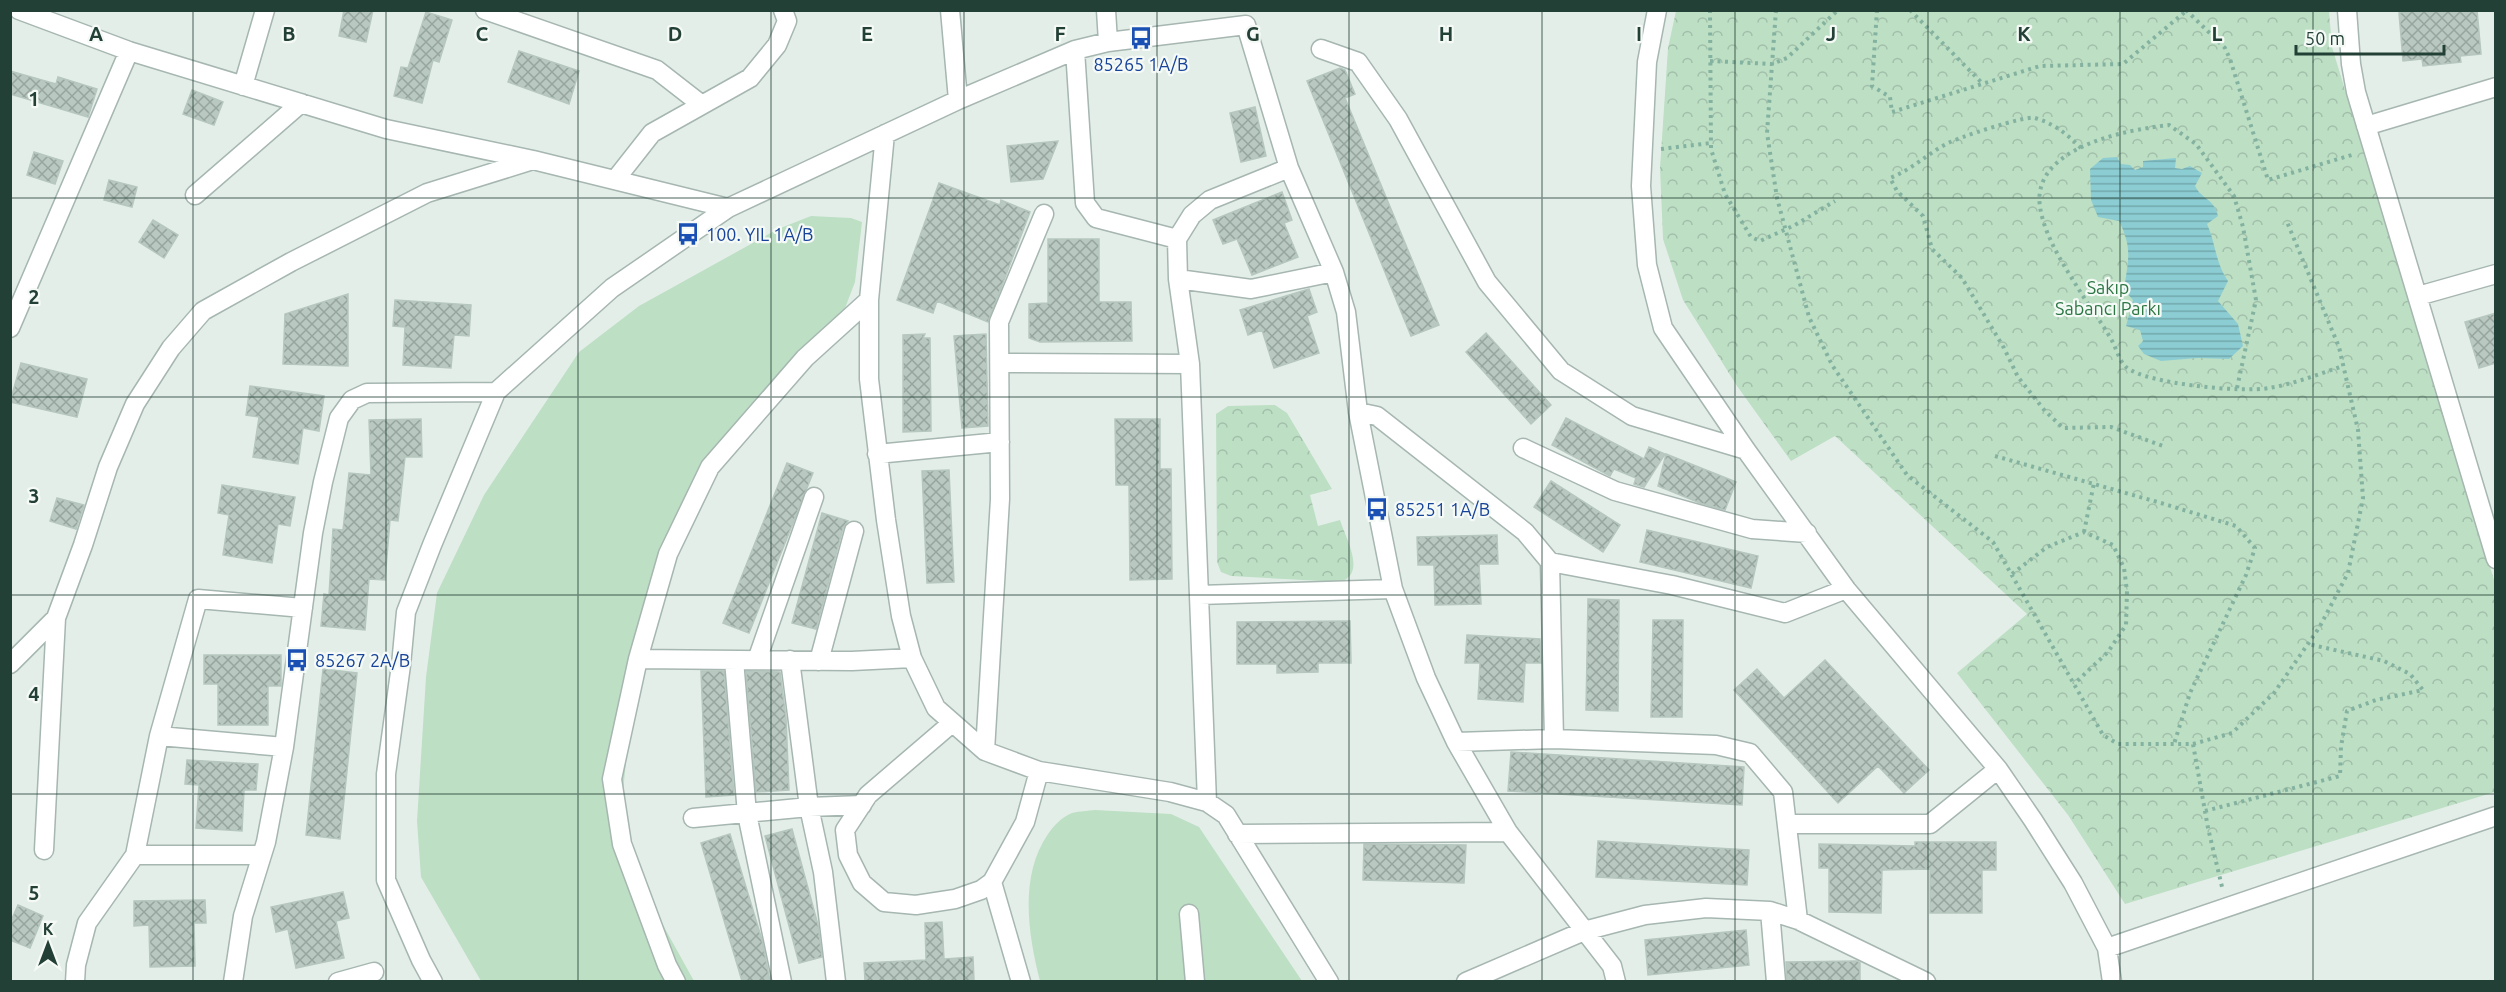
<svg xmlns="http://www.w3.org/2000/svg" width="2506" height="992" font-family="Ubuntu,sans-serif">
<style>
.green{fill:#bddfc4}
.forest{fill:url(#forest-crowns)}
.water{fill:url(#water-rules)}
.building{fill:url(#building-cross-hatch);stroke:#b6c7bf;stroke-width:1.5}
.lines{fill:none;stroke-linecap:round;stroke-linejoin:round}
.minor-casing{stroke:#a6b6b0;stroke-width:21}
.path{stroke:#84b2a0;stroke-width:4;stroke-dasharray:3 4.5;stroke-linecap:butt}
.minor{stroke:#fff;stroke-width:18}
.grid{fill:none;stroke:#234036;stroke-width:1.5;stroke-opacity:0.55}
.labels{text-anchor:middle;dominant-baseline:central;stroke-width:4.5;stroke-linejoin:round;paint-order:stroke}
.transit-label{font-size:18px;fill:#164399;stroke:#f5faf7;text-anchor:start}
.park-label{font-size:18px;fill:#2c7744;stroke:#f5faf7}
.grid-label{font-size:20px;text-anchor:middle;font-weight:bold;fill:#234036;stroke:#f5faf7;stroke-width:4.5;stroke-linejoin:round;paint-order:stroke}
</style>
<defs>
<pattern id="forest-crowns" width="20" height="18" patternUnits="userSpaceOnUse" patternTransform="scale(1.5)"><rect width="20" height="18" fill="#bddfc4"/><path d="M2 6a3 3 0 1 1 6 0M12 15a3 3 0 1 1 6 0" fill="none" stroke="#a2c0a9"/></pattern>
<pattern id="water-rules" width="6" height="5" patternUnits="userSpaceOnUse" patternTransform="scale(1.5)"><rect width="6" height="5" fill="#8ccdd3"/><path d="M0 2.5h6" fill="none" stroke="#72a8ac"/></pattern>
<pattern id="building-cross-hatch" width="8" height="8" patternUnits="userSpaceOnUse" patternTransform="scale(1.5)"><rect width="8" height="8" fill="#b9c9c1"/><path d="M0 0l8 8M0 8l8-8" fill="none" stroke="#96a59e"/></pattern>
</defs>
<rect width="100%" height="100%" fill="#e4eee9"/>
<!-- green -->
<path class="green" d="M 811,216 L 851,218 L 862,222 L 855,282 L 842,316 L 814,360 L 687,508 L 658,604 L 628,741 L 623,792 L 628,834 L 653,907 L 694,981 L 481,981 L 421,877 L 417,821 L 426,677 L 437,593 L 484,495 L 579,352 L 639,306 L 778,229 Z
M 1095,810 L 1171,814 L 1199,827 L 1302,981 L 1040,981 C 1028,934 1019,876 1048,834 C 1054,825 1062,817 1072,813 C 1079,811 1088,811 1095,810 Z"/>
<!-- forest -->
<path class="forest" d="M 1676,11 L 2329,11 L 2332,47 L 2495,583 L 2495,792 L 2125,904 L 2068,815 L 1957,673 L 2027,614 L 1835,436 L 1791,461 L 1737,386 L 1683,300 L 1663,239 L 1660,168 L 1668,48 Z
M 1275,405 L 1287,413 L 1332,489 L 1310,495 L 1318,526 L 1340,520 C 1346,539 1367,574 1340,582 L 1231,576 L 1221,572 L 1217,562 L 1216,414 L 1228,406 Z"/>
<!-- water -->
<path class="water" d="M 2117,157 L 2121,164 L 2130,165 L 2135,170 L 2143,167 L 2143,161 L 2176,158 L 2175,168 L 2182,169 L 2190,166 L 2202,173 L 2195,186 C 2202,200 2214,198 2218,216 L 2207,224 C 2216,244 2215,262 2228,281 L 2218,301 L 2238,324 L 2243,346 L 2229,359 L 2198,358 L 2161,361 L 2144,354 L 2138,346 L 2143,341 L 2140,330 L 2126,326 L 2133,300 L 2124,290 C 2128,260 2133,249 2119,221 L 2098,217 L 2091,200 L 2090,169 L 2103,158 Z"/>
<!-- building -->
<path class="building" d="M 344,10 L 373,10 L 366,42 L 339,36 Z
M 2417,10 L 2477,10 L 2481,54 L 2460,56 L 2461,62 L 2423,66 L 2422,59 L 2403,61 L 2399,13 Z
M 426,12 L 452,20 L 439,62 L 433,60 L 422,103 L 394,96 L 401,67 L 408,68 Z
M 519,51 L 579,71 L 569,104 L 508,82 Z
M 1340,68 L 1345,70 L 1355,94 L 1345,98 L 1439,325 L 1411,336 L 1307,81 Z
M 10,71 L 56,84 L 58,77 L 97,89 L 88,117 L 10,94 Z
M 192,90 L 223,102 L 214,125 L 183,114 Z
M 1255,107 L 1266,156 L 1241,162 L 1230,113 Z
M 1058,141 L 1043,179 L 1011,182 L 1007,146 Z
M 34,152 L 63,161 L 55,184 L 27,175 Z
M 109,180 L 137,187 L 132,207 L 104,200 Z
M 939,183 L 1000,205 L 1001,200 L 1030,212 L 988,322 L 937,301 L 933,313 L 897,300 Z
M 1282,192 L 1292,220 L 1284,223 L 1298,257 L 1252,275 L 1237,239 L 1223,244 L 1213,220 Z
M 153,220 L 178,235 L 164,258 L 139,242 Z
M 1048,239 L 1099,239 L 1099,302 L 1131,302 L 1132,341 L 1040,342 L 1029,338 L 1029,304 L 1048,303 Z
M 1309,289 L 1317,312 L 1307,316 L 1319,353 L 1274,368 L 1262,330 L 1248,335 L 1240,310 Z
M 348,294 L 348,366 L 283,364 L 285,314 Z
M 395,300 L 471,305 L 469,336 L 454,335 L 451,368 L 403,365 L 405,327 L 393,326 Z
M 2496,313 L 2496,363 L 2479,368 L 2465,322 Z
M 1486,333 L 1551,405 L 1531,424 L 1466,352 Z
M 925,334 L 923,338 L 930,338 L 931,431 L 903,432 L 903,335 Z
M 986,334 L 988,426 L 962,428 L 954,336 Z
M 21,363 L 87,379 L 77,417 L 10,402 Z
M 250,386 L 324,396 L 319,431 L 303,428 L 298,464 L 253,457 L 259,417 L 246,415 Z
M 1566,418 L 1644,459 L 1649,447 L 1665,454 L 1644,487 L 1634,484 L 1636,478 L 1614,469 L 1610,476 L 1552,445 Z
M 421,419 L 422,457 L 405,457 L 398,521 L 390,520 L 385,580 L 369,579 L 365,630 L 321,626 L 324,594 L 329,595 L 333,529 L 343,530 L 349,473 L 371,475 L 369,420 Z
M 1115,419 L 1160,419 L 1160,469 L 1171,469 L 1172,579 L 1130,580 L 1129,485 L 1116,485 Z
M 1666,454 L 1736,482 L 1725,510 L 1700,503 L 1658,486 Z
M 787,463 L 813,473 L 749,633 L 723,623 Z
M 949,470 L 954,582 L 927,583 L 922,471 Z
M 1551,481 L 1620,525 L 1603,552 L 1534,507 Z
M 222,485 L 295,497 L 290,526 L 278,524 L 272,563 L 223,555 L 229,515 L 218,513 Z
M 57,498 L 84,505 L 76,529 L 50,521 Z
M 822,513 L 848,521 L 843,528 L 816,629 L 792,623 Z
M 1647,530 L 1758,556 L 1751,588 L 1640,562 Z
M 1497,535 L 1498,564 L 1479,564 L 1481,604 L 1435,605 L 1434,565 L 1418,565 L 1417,537 Z
M 1588,599 L 1619,600 L 1618,711 L 1586,710 Z
M 1653,620 L 1683,620 L 1682,717 L 1651,717 Z
M 1350,621 L 1351,663 L 1318,663 L 1318,672 L 1277,673 L 1277,664 L 1237,664 L 1237,622 Z
M 1467,635 L 1540,639 L 1541,663 L 1525,663 L 1523,702 L 1478,699 L 1480,663 L 1465,663 Z
M 204,655 L 281,655 L 281,686 L 268,686 L 268,725 L 218,725 L 218,684 L 204,684 Z
M 1825,660 L 1929,770 L 1904,793 L 1878,766 L 1838,803 L 1734,690 L 1757,669 L 1784,698 Z
M 323,669 L 357,673 L 340,839 L 306,835 Z
M 701,671 L 724,671 L 734,795 L 706,797 Z
M 746,671 L 780,672 L 786,718 L 789,790 L 756,792 Z
M 1511,752 L 1744,767 L 1742,805 L 1508,791 Z
M 187,760 L 258,764 L 256,790 L 244,790 L 242,831 L 196,828 L 199,785 L 185,784 Z
M 792,829 L 818,925 L 822,957 L 799,963 L 765,836 Z
M 730,834 L 762,940 L 770,981 L 742,981 L 701,843 Z
M 1598,841 L 1749,850 L 1747,885 L 1596,877 Z
M 1915,842 L 1996,842 L 1996,870 L 1982,870 L 1982,913 L 1930,913 L 1930,869 L 1882,870 L 1881,913 L 1829,912 L 1829,868 L 1819,868 L 1819,844 L 1915,846 Z
M 1364,844 L 1466,845 L 1464,883 L 1363,880 Z
M 343,892 L 349,918 L 336,921 L 344,958 L 296,968 L 288,929 L 276,932 L 271,907 Z
M 205,900 L 206,923 L 194,923 L 195,966 L 150,967 L 149,925 L 134,926 L 134,901 Z
M 18,905 L 43,916 L 30,948 L 10,940 L 10,923 Z
M 942,922 L 944,959 L 973,957 L 974,981 L 865,981 L 864,963 L 926,960 L 925,923 Z
M 1746,930 L 1749,965 L 1648,975 L 1645,940 Z
M 1857,961 L 1860,963 L 1860,981 L 1787,981 L 1786,962 Z"/>
<g class="lines">
<!-- minor casing -->
<g class="minor-casing">
<path id="minor" d="M 19,10 L 129,51 L 386,129 L 533,160 L 728,208
M 485,10 L 657,70 L 702,105
M 950,10 L 958,100
M 1106,10 L 1108,42
M 1657,10 L 1647,62 L 1641,186 L 1647,265 L 1663,328 L 1746,450 L 1846,589 L 1998,769 L 2033,820 L 2073,883 L 2107,948 L 2112,982
M 2347,10 L 2351,64 L 2356,92 L 2496,559
M 1321,49 L 1358,62 L 1398,119 L 1487,282 L 1561,371 L 1632,416 L 1746,450
M 1075,50 L 1085,203 L 1096,218 L 1177,239
M 243,86 L 265,10
M 2366,126 L 2496,87
M 885,134 L 869,300 L 869,379 L 886,520 L 901,616 L 912,658 L 936,708 L 985,751 L 1039,771 L 1170,792 L 1207,802 L 1226,815 L 1329,982
M 615,180 L 652,133 L 750,78 L 777,45 L 787,21 L 783,10
M 195,195 L 301,103
M 1178,279 L 1251,289 L 1334,272
M 2418,296 L 2496,274
M 10,328 L 129,51
M 1000,363 L 1190,364
M 1358,412 L 1377,416 L 1525,532 L 1550,562 L 1554,739
M 1523,448 L 1615,491 L 1752,529 L 1807,533
M 877,454 L 1000,442
M 1550,562 L 1672,585 L 1785,613 L 1846,589
M 1199,595 L 1393,589
M 638,659 L 852,661 L 912,658
M 734,660 L 747,814 L 782,982
M 757,660 L 814,497
M 790,660 L 809,807 L 823,872 L 836,982
M 819,661 L 854,531
M 10,664 L 56,618 L 83,545 L 108,467 L 135,404 L 171,348 L 203,311 L 291,262 L 427,193 L 533,160
M 952,723 L 868,795 L 845,830 L 848,855 L 862,883 L 884,902 L 916,905 L 955,899 L 981,890 L 992,882 L 1025,822 L 1039,771
M 159,736 L 284,747
M 1456,742 L 1554,739 L 1716,745 L 1750,753 L 1783,792 L 1798,920
M 985,751 L 1000,499 L 999,322 L 1044,214
M 1207,802 L 1190,364 L 1178,279 L 1177,239 L 1192,215 L 1210,200 L 1289,168
M 693,818 L 809,807 L 862,805
M 1788,824 L 1930,824 L 1998,769
M 1237,834 L 1508,832
M 44,850 L 56,618
M 135,855 L 262,855
M 992,882 L 1021,982
M 1770,911 L 1776,982
M 1189,914 L 1195,982
M 2107,948 L 2496,816
M 75,982 L 76,965 L 87,923 L 135,855 L 159,736 L 198,599 L 303,608
M 233,982 L 243,916 L 266,842 L 284,747 L 313,533 L 323,482 L 339,418 L 352,400 L 367,393 L 496,392
M 338,982 L 374,972
M 433,982 L 421,960 L 386,880 L 386,774 L 401,665 L 406,612 L 432,545 L 496,392 L 612,288 L 728,208 L 958,100 L 1075,50 L 1108,42 L 1246,25 L 1289,168 L 1334,272 L 1346,312 L 1358,412 L 1393,589 L 1426,678 L 1456,742 L 1508,832 L 1612,966 L 1616,982
M 676,982 L 667,965 L 622,844 L 612,779 L 638,659 L 668,554 L 710,467 L 805,358 L 869,300
M 1466,982 L 1584,931 L 1645,915 L 1706,908 L 1770,911 L 1798,920 L 1926,982"/>
</g>
<!-- path -->
<path class="path" d="M 1710,10 L 1711,149 L 1725,194 L 1751,237 L 1760,241 L 1795,225 L 1835,201
M 1776,10 L 1767,133 L 1777,198 L 1809,317 L 1832,365 L 1907,475 L 1993,542 L 2103,735 L 2118,744 L 2193,744 L 2208,828 L 2223,891
M 1877,10 L 1872,86 L 1890,97 L 1892,112 L 2040,66 L 2123,64 L 2186,11
M 1910,10 L 1982,83
M 2186,10 L 2225,48 L 2230,59 L 2268,180 L 2355,154
M 1710,61 L 1772,64 L 1787,58 L 1838,10
M 2081,148 C 2067,134 2053,123 2035,118 C 2026,115 1957,138 1946,144 C 1926,155 1911,170 1890,178 L 1897,191 L 1923,216 L 1932,249 L 1962,278 L 2004,348 L 2018,377 L 2045,411 L 2063,428 L 2111,427 L 2163,446
M 1661,149 L 1711,143
M 2237,388 L 2256,300 L 2243,227 L 2234,196 L 2196,144 L 2169,125 C 2126,130 2031,147 2040,207 C 2045,238 2065,267 2081,293 C 2091,309 2102,323 2111,339 C 2116,347 2119,361 2126,367 C 2146,384 2243,393 2269,388 C 2294,384 2319,374 2343,366
M 1995,456 L 2161,503 L 2236,526 L 2255,548 L 2246,575 L 2190,693 L 2174,744
M 2084,532 L 2094,483
M 2012,574 L 2047,547 L 2084,532 L 2113,545 L 2124,568 L 2127,591 L 2126,625 L 2108,652 L 2074,684
M 2193,744 L 2232,733 L 2274,693 L 2319,628 L 2348,573 L 2363,498 L 2358,430 L 2339,347 L 2287,222
M 2205,811 L 2340,776 L 2341,747 L 2347,711 L 2376,700 L 2423,690 L 2410,674 L 2384,661 L 2308,644"/>
<!-- minor -->
<use href="#minor" class="minor"/>
</g>
<!-- grid -->
<path class="grid" d="M 193,10 L 193,982M 386,10 L 386,982M 578,10 L 578,982M 771,10 L 771,982M 964,10 L 964,982M 1157,10 L 1157,982M 1349,10 L 1349,982M 1542,10 L 1542,982M 1735,10 L 1735,982M 1928,10 L 1928,982M 2120,10 L 2120,982M 2313,10 L 2313,982M 10,198 L 2496,198M 10,397 L 2496,397M 10,595 L 2496,595M 10,794 L 2496,794"/>
<!-- icons -->
<defs>
<g id="bus-bare" transform="scale(1.8)"><path d="M-5-6H5V4H4V6H2V4H-2V6H-4V4H-5ZM-3.5-4V0h7V-4ZM-3.5 1.2v1.5H-2V1.2ZM2 1.2v1.5H3.5V1.2Z" fill="#1a4fb4" stroke="#f5faf7" stroke-width="2.5" paint-order="stroke"/></g>
</defs>
<g fill-rule="evenodd">
<use href="#bus-bare" x="1141" y="38"/>
<use href="#bus-bare" x="688" y="234"/>
<use href="#bus-bare" x="1377" y="509"/>
<use href="#bus-bare" x="297" y="660"/>
</g>
<g class="labels">
<!-- transit labels -->
<g class="transit-label">
<text x="1141" y="64" text-anchor="middle">85265 1A/B</text>
<text x="706" y="234">100. YIL 1A/B</text>
<text x="1395" y="509">85251 1A/B</text>
<text x="315" y="660">85267 2A/B</text>
</g>
<!-- park labels -->
<g class="park-label">
<text x="2108" y="287">Sakıp<tspan x="2108" dy="21">Sabancı Parkı</tspan></text>
</g>
</g>
<g class="grid-label">
<text x="96" y="41">A</text>
<text x="289" y="41">B</text>
<text x="482" y="41">C</text>
<text x="675" y="41">D</text>
<text x="867" y="41">E</text>
<text x="1060" y="41">F</text>
<text x="1253" y="41">G</text>
<text x="1446" y="41">H</text>
<text x="1639" y="41">I</text>
<text x="1831" y="41">J</text>
<text x="2024" y="41">K</text>
<text x="2217" y="41">L</text>
<text x="34" y="106">1</text>
<text x="34" y="304">2</text>
<text x="34" y="503">3</text>
<text x="34" y="701">4</text>
<text x="34" y="900">5</text>
</g>
<!-- border -->
<rect width="2506" height="992" fill="none" stroke="#234036" stroke-width="24"/>
<!-- north arrow -->
<g transform="translate(48 944)" stroke="#f5faf7" stroke-width="4.5" paint-order="stroke">
<path d="M0-4.5L10 22L0 15L-10 22Z" fill="#234036"/>
<text y="-9" font-size="16" font-weight="bold" text-anchor="middle" fill="#234036">K</text>
</g>
<!-- scale -->
<path d="M2296 45v9h148v-9" fill="none" stroke="#234036" stroke-width="3"/>
<text x="2305" y="45" font-size="18" fill="#234036" stroke="#f5faf7" stroke-width="4.5" paint-order="stroke">50 m</text>
</svg>
